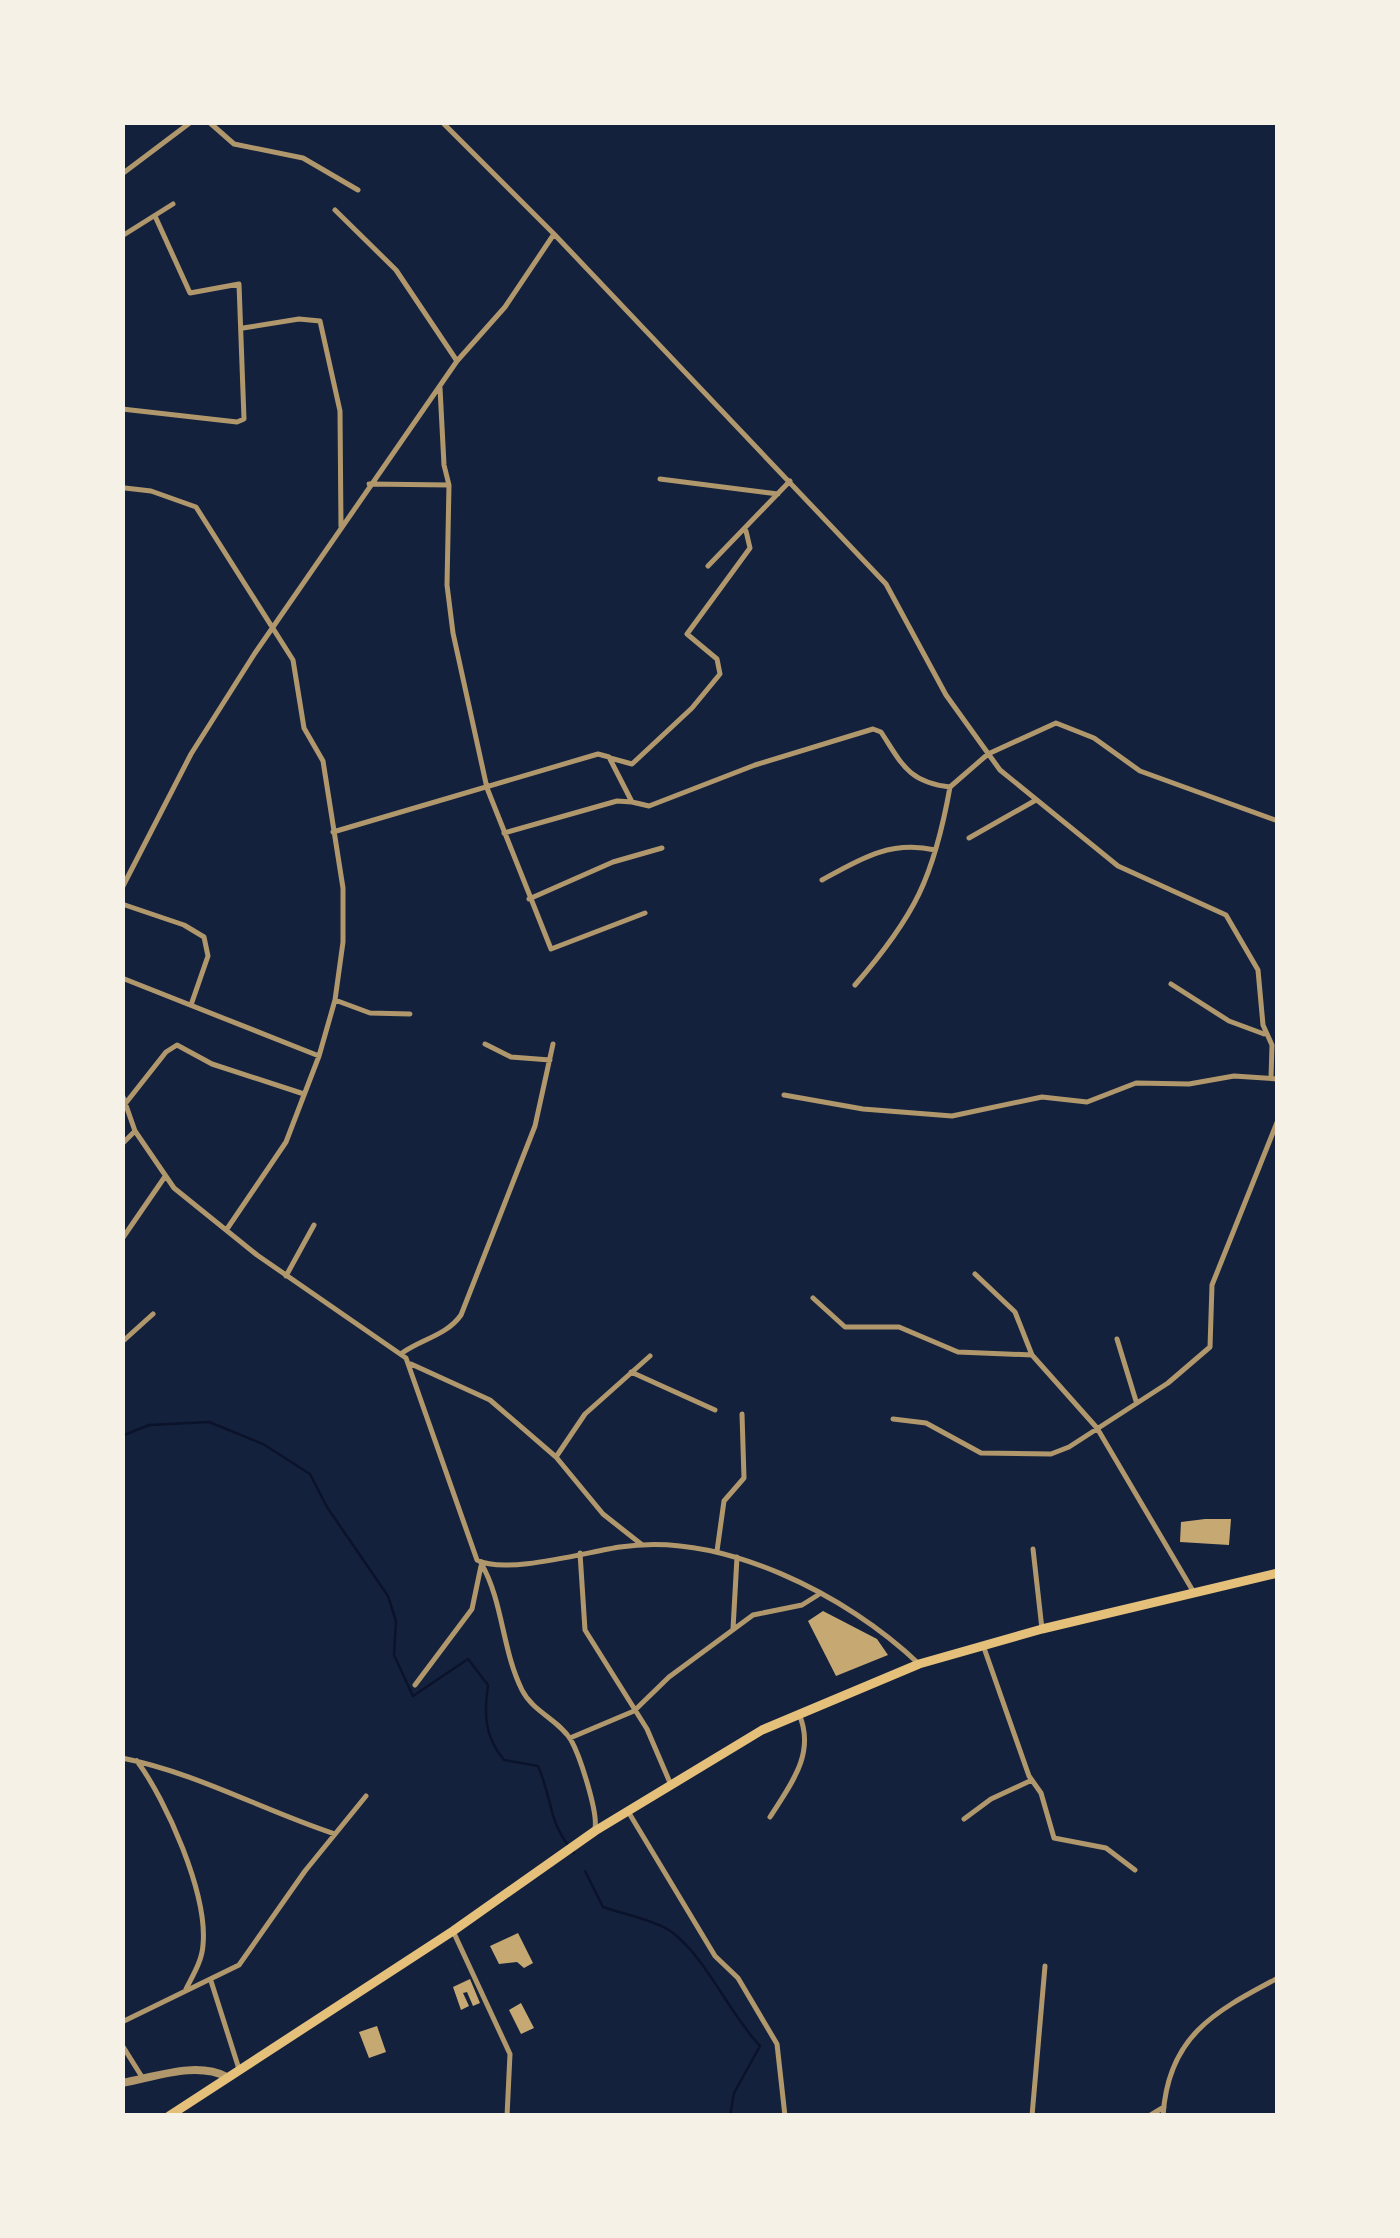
<svg xmlns="http://www.w3.org/2000/svg" width="1400" height="2238" font-family="'Libre Baskerville',serif">
<style>
.lines{fill:none;stroke-linecap:round;stroke-linejoin:round}
.stream{stroke:#0b132b;stroke-width:2.5}
.building{fill:#c6a872}
.minor{stroke:#b1986c;stroke-width:5}
.tertiary{stroke:#b1986c;stroke-width:8}
.trunk{stroke:#e5c07b;stroke-width:9}
</style>
<rect width="100%" height="100%" fill="#14213d"/>
<g class="lines">
<!-- stream -->
<path class="stream" d="M 122,1436 L 149,1425 L 209,1422 L 263,1444 L 310,1474 L 327,1507 L 388,1596 L 396,1621 L 394,1655 L 413,1696 L 468,1659 L 488,1685 C 484,1714 484,1736 504,1760 L 538,1766 C 554,1803 547,1821 574,1853
M 585,1871 L 603,1907 C 623,1914 651,1919 669,1930 C 705,1955 728,2012 760,2046 L 734,2093 L 730,2116"/>
</g>
<!-- building -->
<path class="building" d="M 1205,1519 L 1231,1519 L 1229,1545 L 1180,1542 L 1181,1522 Z
M 823,1611 L 877,1639 L 888,1655 L 836,1676 L 808,1621 Z
M 518,1933 L 533,1963 L 524,1968 L 517,1962 L 499,1964 L 490,1946 Z
M 470,1979 L 480,2003 L 473,2006 L 467,1992 L 463,1993 L 469,2006 L 461,2010 L 453,1987 Z
M 521,2003 L 534,2028 L 521,2034 L 509,2010 Z
M 377,2026 L 386,2052 L 369,2058 L 359,2032 Z"/>
<g class="lines">
<!-- minor -->
<path class="minor" d="M 209,122 L 234,144 L 303,158 L 358,190
M 442,122 L 554,234 L 886,584 L 946,695 L 1000,770 L 1118,866 L 1226,915 L 1258,970 L 1263,1025 L 1272,1045 L 1271,1078
M 122,174 L 191,122
M 335,210 L 396,270 L 457,361
M 122,236 L 173,204
M 243,328 L 299,319 L 320,321 L 340,411 L 341,527
M 440,388 L 444,465 L 449,485 L 447,585 L 453,633 L 487,788 L 551,949 L 645,913
M 122,409 L 237,422 L 244,419 L 239,284 L 190,293 L 155,216
M 122,444 L 122,519
M 660,479 L 778,494
M 369,484 L 449,485
M 125,488 L 151,491 L 196,507 L 293,660 L 304,728 L 323,761 L 343,888 L 343,942 L 335,1000 L 319,1056 L 286,1142 L 227,1229
M 708,566 L 790,481
M 610,758 L 632,764 L 692,708 L 720,674 L 717,659 L 687,634 L 750,548 L 746,531
M 333,832 L 598,754 L 609,757 L 632,802 L 649,806 L 755,765 L 873,729 L 881,732 C 902,764 908,782 950,787 L 988,754 L 1056,723 L 1094,738 L 1140,771 L 1278,821
M 504,833 L 617,801 L 632,802
M 969,838 L 1036,800
M 822,880 C 860,859 890,840 935,850
M 122,888 L 191,754 L 255,653 L 457,361 L 505,307 L 554,234
M 529,899 L 613,862 L 662,848
M 122,904 L 184,925 L 204,937 L 208,956 L 191,1005
M 122,978 L 319,1056
M 1171,984 L 1229,1021 L 1264,1034
M 855,985 C 915,916 934,877 950,787
M 335,1000 L 370,1013 L 410,1014
M 485,1044 L 511,1057 L 550,1060
M 122,1094 L 135,1131 L 174,1188 L 257,1255 L 406,1358 L 477,1560 C 506,1575 586,1552 620,1547 C 722,1531 847,1595 919,1664
M 784,1095 L 863,1109 L 952,1116 L 1042,1097 L 1087,1102 L 1136,1083 L 1189,1084 L 1234,1076 L 1278,1079
M 125,1104 L 166,1052 L 177,1045 L 212,1064 L 304,1094
M 122,1144 L 135,1131
M 122,1239 L 164,1178
M 975,1274 L 1015,1312 L 1032,1355 L 1097,1428 L 1193,1591
M 286,1276 L 314,1225
M 813,1298 L 845,1327 L 899,1327 L 958,1352 L 1032,1355
M 1117,1339 L 1136,1401
M 122,1342 L 153,1314
M 402,1353 C 422,1339 447,1335 461,1315 L 535,1126 L 553,1044
M 411,1364 L 490,1400 L 556,1457 L 603,1514 L 641,1544
M 631,1372 L 715,1410
M 893,1419 L 926,1423 L 981,1453 L 1051,1454 L 1069,1447 L 1168,1383 L 1210,1347 L 1212,1285 L 1278,1120
M 556,1457 L 585,1414 L 650,1356
M 1033,1549 L 1042,1629
M 717,1551 L 724,1501 L 744,1478 L 742,1414
M 580,1553 L 585,1630 L 647,1729 L 671,1785
M 481,1563 C 503,1601 502,1650 522,1690 C 533,1712 559,1720 571,1740 C 580,1756 598,1812 595,1828
M 733,1629 L 737,1557
M 983,1645 L 1029,1776 L 1041,1793 L 1054,1838 L 1106,1848 L 1135,1870
M 415,1685 L 472,1609 L 481,1566
M 570,1738 L 634,1711 L 669,1677 L 753,1615 L 802,1605 L 818,1595
M 122,1758 C 197,1773 262,1810 335,1834
M 137,1761 C 166,1800 208,1894 203,1945 C 202,1961 193,1975 186,1989
M 629,1813 L 715,1956 L 738,1978 L 777,2044 L 785,2116
M 770,1817 C 791,1784 816,1753 799,1714
M 964,1819 L 991,1799 L 1032,1780
M 453,1931 L 510,2054 L 507,2116
M 211,1981 L 239,2069
M 122,2022 L 239,1965 L 305,1871 L 366,1796
M 122,2045 L 142,2077
M 1032,2116 L 1045,1966
M 1149,2116 L 1164,2107
M 1163,2116 C 1168,2035 1216,2011 1278,1978"/>
<!-- tertiary -->
<path class="tertiary" d="M 122,2083 C 156,2077 196,2061 227,2077"/>
<!-- trunk -->
<path class="trunk" d="M 169,2116 L 453,1931 L 595,1831 L 762,1730 L 919,1664 L 1042,1629 L 1278,1573"/>
</g>
<!-- border -->
<rect width="1400" height="2238" fill="none" stroke="#f6f1e7" stroke-width="250"/>
</svg>
